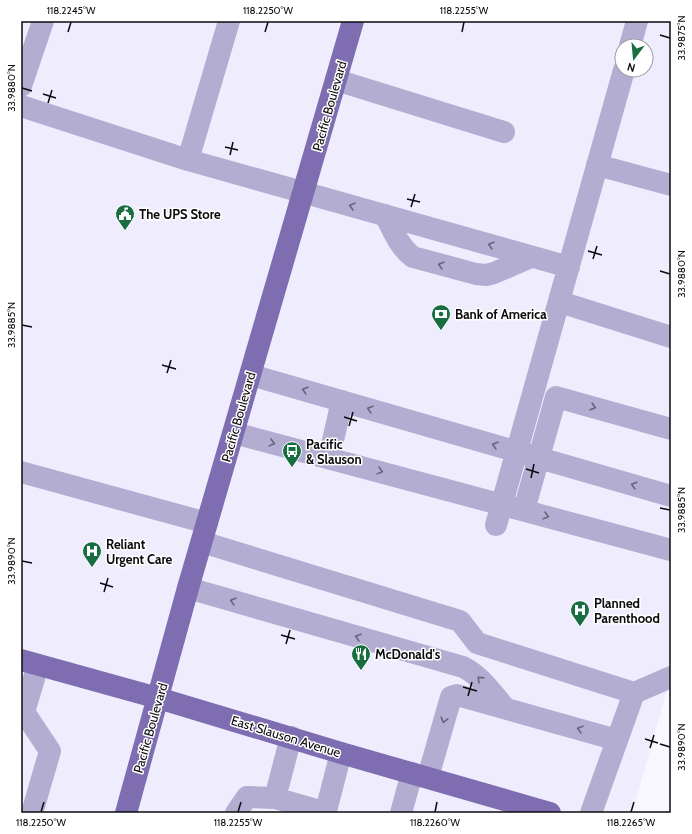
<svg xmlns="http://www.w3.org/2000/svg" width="692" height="834" font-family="Cabin,sans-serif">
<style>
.built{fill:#efecfd;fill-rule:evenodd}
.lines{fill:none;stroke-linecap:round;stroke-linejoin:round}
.minor{stroke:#b4add2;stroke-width:22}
.major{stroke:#7e6db0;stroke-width:22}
.oneway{stroke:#68647a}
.ticks{fill:none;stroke:#0b0b0e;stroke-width:1.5}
.labels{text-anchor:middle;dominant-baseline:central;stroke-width:3;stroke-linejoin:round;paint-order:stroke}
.street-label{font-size:13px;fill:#0b0b0e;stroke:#fff}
.poi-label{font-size:13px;font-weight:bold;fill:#0b0b0e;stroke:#fff;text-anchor:start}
.neatline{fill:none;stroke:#0b0b0e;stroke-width:1.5}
.ticks-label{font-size:10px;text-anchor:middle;fill:#0b0b0e}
</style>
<rect width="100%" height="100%" fill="#f8f6ff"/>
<!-- built -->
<path class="built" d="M 21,21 L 671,21 L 671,676 L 632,813 L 21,813 ZM 622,46 L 646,46 L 646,70 L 622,70 Z"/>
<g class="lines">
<!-- minor -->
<path class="minor" d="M 630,46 L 637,21
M 336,80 L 504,132
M 21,86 L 43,21
M 21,106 L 188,160 L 569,267
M 188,160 L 229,21
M 597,165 L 671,185
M 385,215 C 393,230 399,247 413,257 L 476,274 L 486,275 L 494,273 L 531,257
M 560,302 L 671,337
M 251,375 L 671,496
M 234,433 L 671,550
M 329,458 L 342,401
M 21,472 L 207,523
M 524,510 L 556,397 L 671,429
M 496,525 L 624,70
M 202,542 L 460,621 L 477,643 L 634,693
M 188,588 L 463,667 C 481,676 492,693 505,708
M 24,712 L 50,751 L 32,813
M 21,719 L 24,712 L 38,665
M 428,777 L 451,697 L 457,695 L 617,740
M 275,798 L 291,737
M 236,813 L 247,797 L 275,798 L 320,811 L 327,807 L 341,753
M 401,813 L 412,773
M 591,813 L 634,693 L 671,677"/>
<!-- major -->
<path class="major" d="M 21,660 L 158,698 L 341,753 L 550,813
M 126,813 L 188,588 L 353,21"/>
</g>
<!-- one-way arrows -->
<defs><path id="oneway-chevron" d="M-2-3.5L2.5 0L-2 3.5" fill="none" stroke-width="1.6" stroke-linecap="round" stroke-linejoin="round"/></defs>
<g class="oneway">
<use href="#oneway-chevron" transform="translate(352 206) rotate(-164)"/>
<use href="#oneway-chevron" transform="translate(491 245) rotate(-164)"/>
<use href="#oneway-chevron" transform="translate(441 265) rotate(-164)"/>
<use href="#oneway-chevron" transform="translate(305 390) rotate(-164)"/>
<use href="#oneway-chevron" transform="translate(593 407) rotate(16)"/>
<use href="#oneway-chevron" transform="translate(370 409) rotate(-164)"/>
<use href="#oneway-chevron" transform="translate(272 443) rotate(15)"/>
<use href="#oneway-chevron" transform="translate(495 445) rotate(-164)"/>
<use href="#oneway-chevron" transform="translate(380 471) rotate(15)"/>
<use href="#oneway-chevron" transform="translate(634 485) rotate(-164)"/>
<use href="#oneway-chevron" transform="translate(546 516) rotate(15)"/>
<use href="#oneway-chevron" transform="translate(233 601) rotate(-164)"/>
<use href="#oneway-chevron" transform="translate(358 637) rotate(-164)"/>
<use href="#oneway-chevron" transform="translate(480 679) rotate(-136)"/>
<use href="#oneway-chevron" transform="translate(444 720) rotate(105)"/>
<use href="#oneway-chevron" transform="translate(580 729) rotate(-164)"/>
</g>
<!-- ticks -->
<path class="ticks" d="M 68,32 L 71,22M 265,32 L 268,22M 462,32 L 464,22M 660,35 L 670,38M 22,88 L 32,91M 43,94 L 56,98M 48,103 L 52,90M 225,147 L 238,150M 230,155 L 233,142M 407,199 L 420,202M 411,207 L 415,194M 588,251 L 602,255M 593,259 L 597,246M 660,271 L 670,274M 22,325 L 32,327M 162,365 L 176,369M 167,373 L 171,360M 344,417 L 357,421M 349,426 L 353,412M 526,469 L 539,473M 531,478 L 534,464M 660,508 L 670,510M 22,561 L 32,563M 100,583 L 113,587M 104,592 L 108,578M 281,635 L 295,639M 286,644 L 290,630M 463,687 L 477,691M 468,696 L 472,682M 645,739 L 658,743M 660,744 L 670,747M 650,748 L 654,735M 41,812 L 44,802M 238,812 L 241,802M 435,812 L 437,802M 631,812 L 634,802"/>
<!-- icons -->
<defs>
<g id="civic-pin" transform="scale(1)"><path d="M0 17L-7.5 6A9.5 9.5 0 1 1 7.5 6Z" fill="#186e40" stroke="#fff"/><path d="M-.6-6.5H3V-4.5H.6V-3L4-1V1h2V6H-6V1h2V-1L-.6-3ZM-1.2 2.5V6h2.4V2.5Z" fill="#fff"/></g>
<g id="bank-pin" transform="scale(1)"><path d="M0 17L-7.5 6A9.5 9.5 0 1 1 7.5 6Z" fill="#186e40" stroke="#fff"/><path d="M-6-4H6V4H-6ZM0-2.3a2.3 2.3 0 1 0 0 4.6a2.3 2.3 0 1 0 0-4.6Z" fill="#fff"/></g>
<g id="bus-pin" transform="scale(1)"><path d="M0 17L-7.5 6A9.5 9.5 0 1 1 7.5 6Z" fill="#186e40" stroke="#fff"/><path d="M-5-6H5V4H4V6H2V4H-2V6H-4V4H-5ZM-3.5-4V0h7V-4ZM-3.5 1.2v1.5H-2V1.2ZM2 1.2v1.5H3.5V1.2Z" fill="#fff"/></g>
<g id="hospital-pin" transform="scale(1)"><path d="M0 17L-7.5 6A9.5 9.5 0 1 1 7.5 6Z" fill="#186e40" stroke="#fff"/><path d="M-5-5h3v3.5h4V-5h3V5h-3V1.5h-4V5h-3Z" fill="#fff"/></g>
<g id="restaurant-pin" transform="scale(1)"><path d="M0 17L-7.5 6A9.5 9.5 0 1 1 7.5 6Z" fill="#186e40" stroke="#fff"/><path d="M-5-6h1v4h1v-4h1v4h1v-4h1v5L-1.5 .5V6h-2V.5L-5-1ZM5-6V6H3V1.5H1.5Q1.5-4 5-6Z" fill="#fff"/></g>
</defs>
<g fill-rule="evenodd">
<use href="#civic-pin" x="125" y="214"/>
<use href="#bank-pin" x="441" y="314"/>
<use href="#bus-pin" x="292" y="451"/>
<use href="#hospital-pin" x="92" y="551"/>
<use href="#hospital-pin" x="580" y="610"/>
<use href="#restaurant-pin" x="361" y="654"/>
</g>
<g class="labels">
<!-- street labels -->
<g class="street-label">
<text transform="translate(329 106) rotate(-74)">Pacific Boulevard</text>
<text transform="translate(238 417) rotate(-74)">Pacific Boulevard</text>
<text transform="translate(150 728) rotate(-74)">Pacific Boulevard</text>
<text transform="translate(286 736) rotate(17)">East Slauson Avenue</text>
</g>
<!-- poi labels -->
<g class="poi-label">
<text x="139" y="214">The UPS Store</text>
<text x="455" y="314">Bank of America</text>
<text x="306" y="444">Pacific<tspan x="306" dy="15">&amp; Slauson</tspan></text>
<text x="106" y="544">Reliant<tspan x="106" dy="15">Urgent Care</tspan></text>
<text x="594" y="603">Planned<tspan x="594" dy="15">Parenthood</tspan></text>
<text x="375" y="654">McDonald's</text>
</g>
</g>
<!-- border -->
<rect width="692" height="834" fill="none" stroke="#ffffff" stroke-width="44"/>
<!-- north arrow -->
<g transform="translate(634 58) rotate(196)"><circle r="19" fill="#ffffff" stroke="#9d9d9f"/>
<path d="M0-3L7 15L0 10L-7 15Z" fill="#186e40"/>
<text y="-6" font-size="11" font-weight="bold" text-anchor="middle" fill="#0b0b0e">N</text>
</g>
<rect x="22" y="22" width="648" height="790" class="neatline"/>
<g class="ticks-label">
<text x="71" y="14">118.2245°W</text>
<text x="268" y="14">118.2250°W</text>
<text x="464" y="14">118.2255°W</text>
<text transform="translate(681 38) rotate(-90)" y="4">33.9875°N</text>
<text transform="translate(11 88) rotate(-90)" y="4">33.9880°N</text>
<text transform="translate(681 274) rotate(-90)" y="4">33.9880°N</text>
<text transform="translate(11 325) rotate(-90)" y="4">33.9885°N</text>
<text transform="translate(681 510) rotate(-90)" y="4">33.9885°N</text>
<text transform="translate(11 561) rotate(-90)" y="4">33.9890°N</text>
<text transform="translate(681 747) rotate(-90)" y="4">33.9890°N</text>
<text x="41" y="826">118.2250°W</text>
<text x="238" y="826">118.2255°W</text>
<text x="435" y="826">118.2260°W</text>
<text x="631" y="826">118.2265°W</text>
</g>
</svg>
